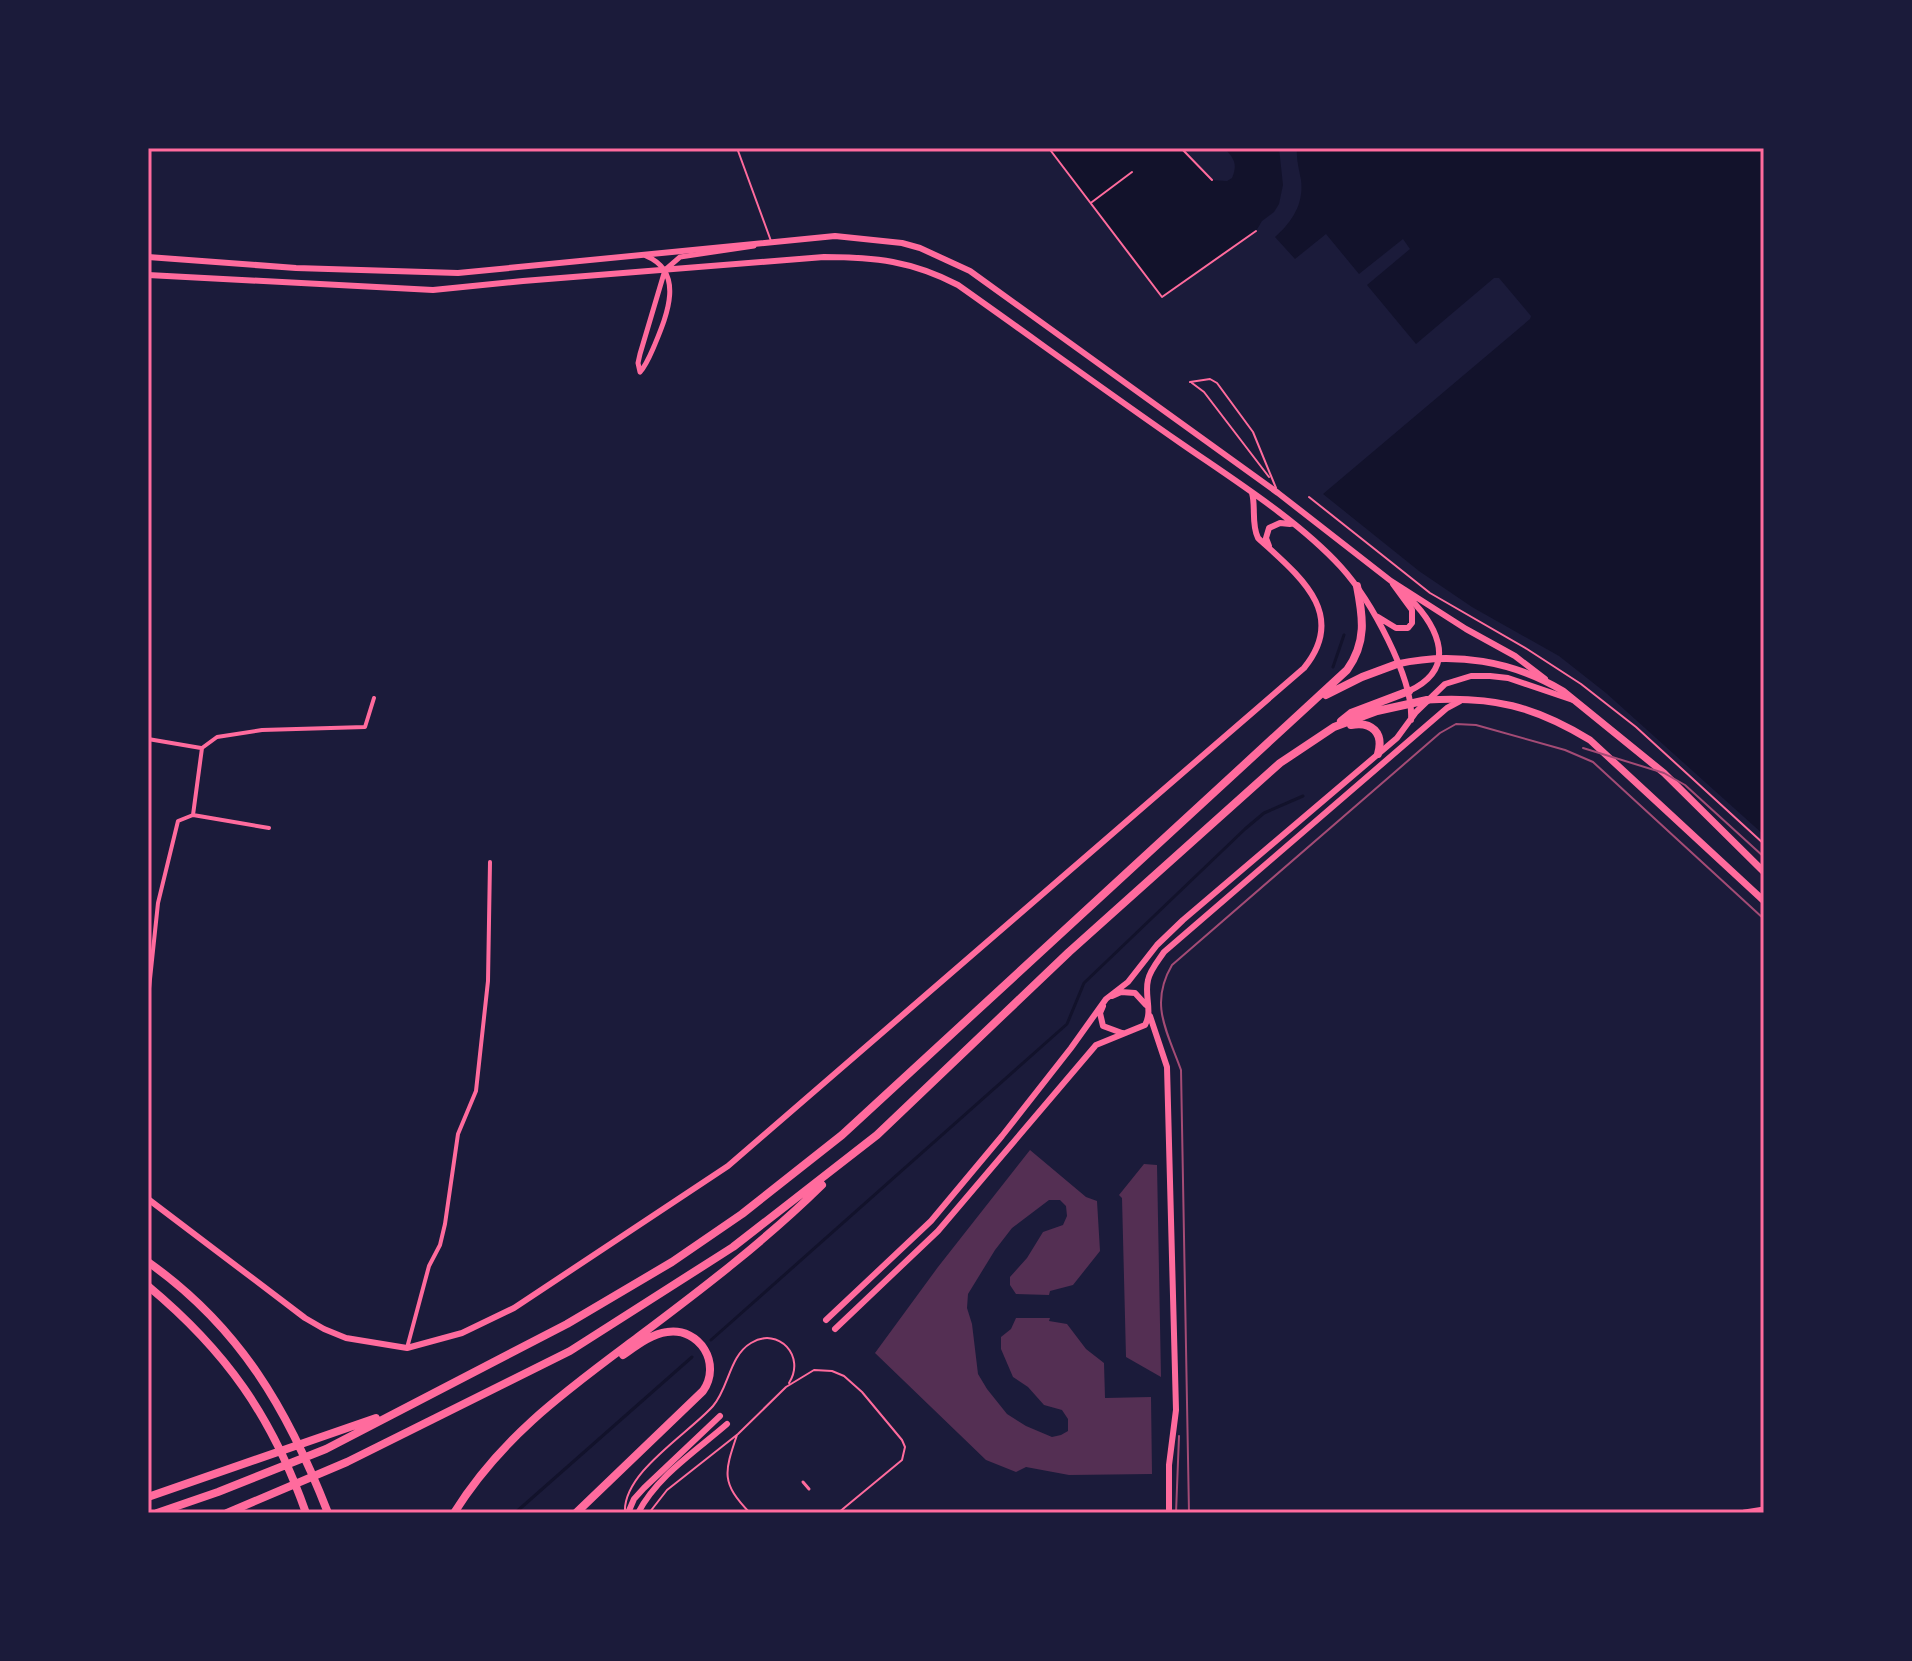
<svg xmlns="http://www.w3.org/2000/svg" width="1912" height="1661" font-family="'Sofia Sans Condensed',sans-serif">
<style>
.water{fill:#12122b}
.lines{fill:none;stroke-linecap:round;stroke-linejoin:round}
.stream{stroke:#12122b;stroke-width:3}
.building{fill:#542f53}
.path{stroke:#ff6b9d;stroke-width:2}
.service{stroke:#ff6b9d;stroke-width:2}
.pedestrian{stroke:#ff6b9d;stroke-width:3}
.minor{stroke:#ff6b9d;stroke-width:4}
.tertiary{stroke:#ff6b9d;stroke-width:5}
.secondary{stroke:#ff6b9d;stroke-width:6}
.primary{stroke:#ff6b9d;stroke-width:7}
.motorway{stroke:#ff6b9d;stroke-width:8}
.tram{stroke:#a44b75;stroke-width:2}
.neatline{fill:none;stroke:#ff6b9d;stroke-width:3}
</style>
<rect width="100%" height="100%" fill="#1b1b3a"/>
<!-- water -->
<path class="water" d="M 1054,148 L 1181,148 L 1212,180 L 1227,181 L 1232,178 C 1238,164 1234,158 1224,148 L 1279,148 L 1283,185 L 1279,204 L 1274,212 L 1262,221 L 1256,231 L 1162,297 L 1051,151 Z
M 1297,148 L 1764,148 L 1764,835 L 1606,693 L 1559,656 L 1472,607 L 1419,571 L 1323,494 L 1530,319 L 1531,316 L 1499,278 L 1494,278 L 1416,344 L 1367,285 L 1410,249 L 1403,239 L 1359,274 L 1326,234 L 1295,259 L 1275,237 C 1292,222 1304,204 1301,180 C 1299,169 1296,159 1297,148 Z"/>
<g class="lines">
<!-- stream -->
<path class="stream" d="M 1333,667 L 1344,635
M 711,1340 L 1067,1024 L 1084,983 L 1245,829 L 1264,813 L 1303,796
M 515,1513 L 692,1357"/>
</g>
<!-- building -->
<path class="building" d="M 1030,1150 L 1086,1197 L 1097,1201 L 1100,1251 L 1073,1285 L 1050,1291 L 1049,1295 L 1016,1294 L 1010,1285 L 1010,1277 L 1027,1258 L 1043,1232 L 1063,1225 L 1067,1216 L 1066,1206 L 1060,1200 L 1049,1200 L 1012,1228 L 995,1250 L 968,1294 L 967,1308 L 972,1324 L 978,1374 L 987,1389 L 1007,1414 L 1026,1426 L 1052,1437 L 1061,1435 L 1068,1431 L 1068,1419 L 1062,1410 L 1044,1405 L 1028,1387 L 1013,1377 L 1001,1349 L 1001,1337 L 1011,1329 L 1016,1318 L 1050,1318 L 1049,1321 L 1067,1324 L 1086,1349 L 1104,1363 L 1105,1398 L 1151,1397 L 1152,1474 L 1069,1475 L 1026,1467 L 1016,1472 L 986,1460 L 875,1353 L 938,1267 Z
M 1144,1164 L 1157,1165 L 1161,1377 L 1126,1357 L 1122,1198 L 1119,1195 Z"/>
<g class="lines">
<!-- path -->
<path class="path" d="M 1054,148 L 1051,151 L 1162,297 L 1256,231
M 1181,148 L 1212,180
M 1092,202 L 1132,172
M 1309,497 L 1430,593 L 1527,649 L 1581,684 L 1636,727 L 1764,844"/>
<!-- service -->
<path class="service" d="M 737,148 L 771,241
M 1190,382 L 1210,379 L 1217,383 L 1253,432 L 1276,488
M 1192,383 L 1204,392 L 1269,477
M 737,1435 C 724,1473 721,1483 750,1513
M 625,1513 C 622,1473 688,1434 713,1406 C 729,1388 729,1356 751,1343 C 779,1326 806,1357 789,1383
M 649,1513 L 667,1490 L 738,1434 L 786,1387 L 814,1370 L 832,1371 L 844,1376 L 862,1392 L 902,1440 L 905,1447 L 902,1460 L 838,1513"/>
<!-- pedestrian -->
<path class="pedestrian" d="M 803,1482 L 809,1489"/>
<!-- minor -->
<path class="minor" d="M 148,739 L 201,748
M 193,815 L 269,828
M 148,998 L 158,903 L 178,821 L 193,815 L 202,748 L 217,737 L 262,730 L 365,727 L 374,698
M 407,1348 L 429,1266 L 440,1245 L 445,1224 L 458,1134 L 476,1091 L 488,981 L 490,862"/>
<!-- tertiary -->
<path class="tertiary" d="M 646,256 C 685,272 667,315 655,344 C 651,353 647,364 640,372 L 638,363 L 640,354 L 665,270 L 680,257 L 754,246"/>
<!-- secondary -->
<path class="secondary" d="M 148,257 L 296,268 L 458,273 L 835,236 L 902,243 L 920,248 L 970,271 L 1278,493 L 1391,581 L 1466,629 L 1515,656 L 1545,679
M 148,275 L 433,290 L 523,281 L 824,257 C 875,257 912,261 958,285 C 1033,338 1107,392 1182,444 C 1234,480 1299,521 1341,567 C 1370,599 1414,678 1411,720
M 1269,546 L 1266,538 L 1269,528 L 1280,523 L 1290,524
M 1402,591 C 1434,620 1463,666 1409,691
M 1378,617 L 1396,628 L 1408,628 L 1412,623 L 1412,610 L 1393,584
M 1112,996 L 1121,992 L 1135,993 L 1146,1005
M 1103,1006 L 1100,1013 L 1103,1026 L 1122,1033
M 1150,1016 L 1167,1067 L 1176,1410 L 1169,1465 L 1169,1513
M 148,1199 L 305,1318 L 324,1329 L 346,1338 L 407,1348 L 462,1333 L 514,1308 L 728,1166 L 1304,668 C 1349,613 1298,575 1258,538 C 1251,524 1256,507 1252,493
M 826,1320 L 931,1221 L 1002,1136 L 1071,1048 L 1106,999 L 1128,982 L 1157,945 L 1183,920 L 1397,738 L 1416,712 L 1445,684 L 1471,676 L 1490,676 L 1508,678 L 1573,700
M 835,1329 L 938,1231 L 1096,1045 L 1145,1025 C 1153,1011 1144,996 1148,980 C 1150,970 1158,961 1164,952 L 1447,708 L 1460,701
M 628,1513 L 634,1499 L 644,1488 L 720,1416
M 638,1513 C 657,1476 696,1451 727,1424"/>
<!-- primary -->
<path class="primary" d="M 1397,664 C 1454,651 1513,661 1563,691 L 1664,773 L 1764,872
M 1427,700 C 1493,696 1534,706 1590,740 L 1764,901
M 1745,1513 L 1764,1510"/>
<!-- motorway -->
<path class="motorway" d="M 1326,695 L 1362,677 L 1397,664
M 1341,721 L 1351,713 L 1409,691
M 1351,725 C 1372,721 1384,733 1378,754
M 148,1262 C 240,1327 288,1410 328,1513
M 148,1286 C 226,1351 272,1416 306,1513
M 148,1497 L 376,1418
M 157,1513 L 218,1492 L 326,1449 L 567,1324 L 672,1262 L 742,1214 L 842,1135 L 1347,670 C 1367,642 1363,617 1357,586
M 227,1513 L 347,1462 L 570,1351 L 733,1247 L 877,1135 L 1069,952 L 1280,763 L 1334,727 L 1377,711 L 1427,700
M 454,1513 C 502,1436 567,1390 638,1337 C 702,1289 765,1241 822,1185
M 576,1513 L 703,1391 C 722,1364 700,1327 667,1332 C 651,1334 636,1346 623,1355"/>
<!-- tram -->
<path class="tram" d="M 1583,748 L 1664,773 L 1685,785 L 1764,857
M 1176,1513 L 1179,1436
M 1189,1513 L 1181,1070 C 1167,1031 1149,1004 1172,965 L 1440,733 L 1456,724 L 1476,725 L 1565,750 L 1593,762 L 1764,919"/>
</g>
<!-- border -->
<rect width="1912" height="1661" fill="none" stroke="#1b1b3a" stroke-width="300"/>
<rect x="150" y="150" width="1612" height="1361" class="neatline"/>
</svg>
